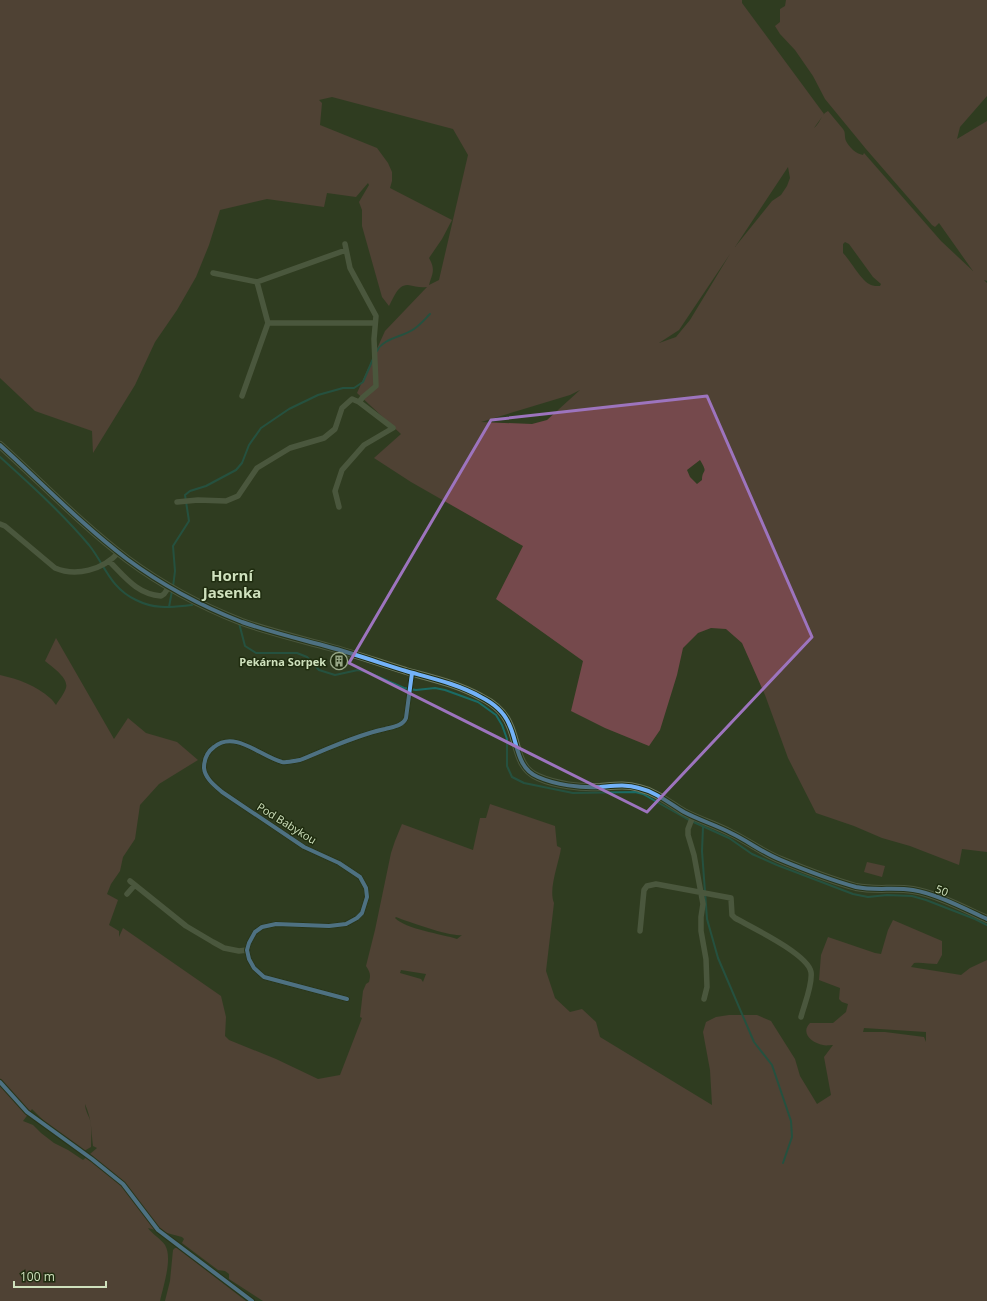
<svg xmlns="http://www.w3.org/2000/svg" width="987" height="1301" font-family="'Open Sans',sans-serif">
<style>
.green{fill:#75494c;fill-rule:evenodd}
.lines{fill:none;stroke-linecap:round;stroke-linejoin:round}
.stream{stroke:#1a6b65;stroke-width:2}
.street{stroke:#6c785f;stroke-width:5.5}
.secondary{stroke:#6c785f;stroke-width:8}
.cycleway-casing{stroke:#1f2c0f;stroke-width:6}
.cycleway{stroke:#73b2f8;stroke-width:4}
.marked{fill:none;stroke:#9d74be;stroke-width:3;stroke-linejoin:round}
.labels{text-anchor:middle;dominant-baseline:central;stroke-width:3;stroke-linejoin:round;paint-order:stroke}
.poi-label{font-size:11px;font-weight:bold;fill:#cfe1bd;stroke:#1f2c0f;text-anchor:end}
.street-label{font-size:11px;fill:#cfe1bd;stroke:#1f2c0f}
.district-label{font-size:15px;font-weight:bold;fill:#cfe1bd;stroke:#1f2c0f}
</style>
<rect width="100%" height="100%" fill="#303c20"/>
<!-- green -->
<path class="green" d="M 0,0 L 742,0 L 742,3 L 824,114 L 814,128 C 820,124 821,114 828,111 C 833,117 838,123 843,129 C 846,133 844,136 846,141 C 849,147 856,154 863,155 L 864,153 L 941,241 L 973,271 L 939,223 L 935,227 L 932,225 L 866,149 L 825,99 L 813,76 L 795,50 L 780,34 L 775,26 L 780,22 L 780,9 L 785,6 L 786,0 L 987,0 L 987,96 L 960,127 L 957,139 L 987,121 L 987,281 L 984,280 L 987,283 L 987,852 L 962,849 L 959,865 L 910,846 L 882,838 L 854,826 L 816,813 L 788,758 L 765,695 L 742,643 L 726,629 L 711,628 L 698,633 L 683,648 L 677,675 L 660,730 L 649,746 L 605,728 L 571,711 L 583,661 L 496,599 L 523,546 L 411,482 L 374,458 L 401,434 L 357,393 L 385,331 L 427,287 C 419,288 415,286 408,285 C 398,284 393,299 389,306 L 382,297 L 362,226 L 362,210 L 359,202 L 369,185 L 368,183 L 356,197 L 327,193 L 324,207 L 267,199 L 220,210 L 209,245 L 196,277 L 177,310 L 155,342 L 135,385 L 93,453 L 92,431 L 35,411 L 0,378 ZM 332,97 L 453,129 L 468,155 L 439,280 L 429,285 C 432,274 436,270 429,258 L 442,239 L 452,220 L 390,188 L 392,181 L 392,172 L 388,163 L 377,148 L 320,125 L 322,103 L 319,100 ZM 788,167 L 790,178 L 787,186 L 781,195 L 772,201 L 735,247 ZM 845,242 L 849,244 L 873,277 L 881,284 L 880,286 C 877,286 873,286 871,285 C 861,281 851,261 843,253 L 843,244 ZM 730,254 L 690,320 L 676,337 L 659,343 L 679,330 ZM 580,390 L 547,420 L 532,424 L 481,422 L 570,395 ZM 700,460 C 709,475 702,468 702,480 L 697,484 L 690,477 L 687,470 Z
M 56,638 L 114,739 L 128,718 L 146,733 L 177,742 L 198,760 L 159,784 L 140,805 L 135,839 L 123,857 L 120,871 L 111,884 L 107,894 L 118,900 L 109,925 L 119,931 L 119,937 L 123,928 L 221,996 L 226,1017 L 225,1036 L 229,1040 L 276,1059 L 318,1079 L 340,1075 L 362,1018 L 360,1017 L 363,991 L 366,984 L 369,982 C 371,975 370,972 366,966 L 375,930 L 391,853 L 395,841 L 402,824 L 473,850 L 480,818 L 486,818 L 490,804 L 555,826 L 557,846 L 561,848 C 559,863 548,889 554,903 L 546,971 L 555,998 L 570,1012 L 582,1009 L 596,1022 L 600,1037 L 712,1105 L 710,1070 L 703,1032 L 706,1022 L 716,1017 L 729,1015 L 757,1015 L 771,1021 L 795,1059 L 800,1076 L 817,1104 L 831,1095 L 824,1057 L 833,1045 C 830,1045 826,1046 823,1045 C 812,1043 800,1033 810,1023 L 833,1023 L 846,1012 L 848,1004 L 842,1002 L 839,999 L 840,988 L 819,980 L 821,955 L 828,937 L 875,953 L 881,954 L 888,930 L 893,920 L 942,941 L 942,955 L 937,964 C 930,964 921,962 914,963 L 911,967 L 961,975 L 970,968 L 987,960 L 987,1301 L 263,1301 L 229,1279 L 229,1274 L 225,1271 L 218,1270 L 182,1243 L 184,1239 L 182,1237 L 148,1228 C 152,1234 161,1239 165,1245 C 173,1258 163,1287 160,1301 L 0,1301 L 0,675 C 18,679 37,686 50,698 C 53,700 54,703 56,705 C 59,700 64,694 66,688 C 69,678 52,667 45,661 ZM 396,917 C 409,922 451,937 462,935 L 457,939 C 442,934 405,929 395,918 ZM 401,970 L 426,974 L 423,982 L 421,979 L 400,973 ZM 864,1028 L 926,1032 L 926,1042 L 924,1037 L 885,1032 L 863,1032 ZM 85,1104 C 92,1120 91,1129 93,1146 L 97,1148 L 83,1160 L 68,1150 L 54,1143 L 41,1133 L 33,1125 L 23,1121 L 32,1109 L 47,1124 L 84,1151 L 91,1147 C 91,1138 92,1129 90,1120 C 88,1114 85,1110 85,1104 Z
M 867,862 L 885,866 L 882,877 L 864,872 Z
M 175,1248 L 177,1248 L 181,1251 L 246,1301 L 165,1301 L 170,1281 L 173,1250 Z"/>
<g class="lines">
<!-- stream -->
<path class="stream" d="M 377,351 C 383,338 403,337 414,329 C 420,325 425,319 430,314
M 0,457 C 31,485 62,513 89,545 C 105,565 110,588 136,600 C 156,610 171,607 192,605
M 173,587 L 175,571 L 173,546 L 189,521 L 185,495 L 190,491 L 206,486 L 236,470 L 242,463 L 249,445 L 261,428 L 289,409 L 318,395 L 343,388 L 354,388 L 363,382 L 373,359
M 169,607 L 172,591
M 239,623 L 245,646 L 256,653 L 297,653 L 307,657 L 319,670 L 335,675 L 358,670 L 367,672 L 404,688 L 416,690 L 435,688 L 445,690 L 478,702 L 496,715 L 502,725 L 507,739 L 507,766 L 512,777 L 524,783 L 573,793 L 635,792 L 643,794 L 689,820 L 729,838 L 752,854 L 777,865 L 853,894 L 868,897 L 887,895 L 912,896 L 926,900 L 975,919 L 987,925
M 703,827 L 702,851 L 707,919 L 718,958 L 754,1042 L 772,1065 L 791,1121 L 792,1137 L 783,1163"/>
<!-- street -->
<path class="street" d="M 213,273 L 257,282 L 268,323 L 242,396
M 257,282 L 346,250
M 268,323 L 375,323
M 177,502 L 198,500 L 226,501 L 238,496 L 257,468 L 290,448 L 324,438 L 335,429 L 342,408 L 352,399 L 359,402
M 339,507 L 335,491 L 342,470 L 364,445 L 393,428 L 359,402 L 363,397 L 376,386 L 374,339 L 376,316 L 350,268 L 345,244
M 0,524 L 5,526 L 55,568 C 76,577 103,570 119,552
M 109,561 C 125,577 137,594 161,596 L 164,594 L 169,587
M 693,816 L 688,829 L 688,835 L 694,855 L 703,904 L 701,917 L 701,931 L 706,959 L 707,987 L 704,999
M 130,881 L 186,926 L 213,942 L 224,948 L 239,951 L 247,950
M 127,894 L 134,886
M 640,931 L 644,890 L 647,886 L 656,884 L 731,898 L 732,915 L 735,918 C 751,927 808,954 811,972 C 813,984 804,1005 801,1017
M 347,999 L 264,977 L 254,968 L 249,959 L 247,950 L 249,943 L 255,932 L 262,927 L 276,924 L 329,926 L 346,924 L 357,918 L 362,913 L 367,897 L 366,888 L 360,877 L 339,863 L 304,847 L 222,792 C 214,785 205,778 204,768 C 204,758 207,752 214,747 C 235,730 260,756 282,762 C 287,763 294,761 300,760 C 327,749 357,735 385,729 C 392,727 403,726 406,718 L 412,673"/>
<!-- secondary -->
<path class="secondary" d="M 0,445 C 42,483 82,525 127,559 C 162,585 201,606 242,622 C 270,632 300,639 329,647 C 355,654 380,663 406,671 C 431,678 458,684 481,697 C 493,703 504,712 509,724 C 518,742 516,768 538,777 C 556,785 580,788 600,787 C 613,786 626,784 639,788 C 656,792 669,803 684,812 C 699,820 716,825 731,833 C 748,841 763,853 781,860 C 805,870 831,880 856,887 C 875,891 894,887 913,890 C 937,894 965,909 987,919"/>
<!-- cycleway casing -->
<g class="cycleway-casing">
<path id="cycleway" d="M 0,445 C 42,483 82,525 127,559 C 162,585 201,606 242,622 C 270,632 300,639 329,647 C 355,654 380,663 406,671 C 431,678 458,684 481,697 C 493,703 504,712 509,724 C 518,742 516,768 538,777 C 556,785 580,788 600,787 C 613,786 626,784 639,788 C 656,792 669,803 684,812 C 699,820 716,825 731,833 C 748,841 763,853 781,860 C 805,870 831,880 856,887 C 875,891 894,887 913,890 C 937,894 965,909 987,919
M 347,999 L 264,977 L 254,968 L 249,959 L 247,950 L 249,943 L 255,932 L 262,927 L 276,924 L 329,926 L 346,924 L 357,918 L 362,913 L 367,897 L 366,888 L 360,877 L 339,863 L 304,847 L 222,792 C 214,785 205,778 204,768 C 204,758 207,752 214,747 C 235,730 260,756 282,762 C 287,763 294,761 300,760 C 327,749 357,735 385,729 C 392,727 403,726 406,718 L 412,673
M 0,1082 L 27,1112 L 92,1159 L 123,1184 L 158,1230 L 252,1301"/>
</g>
<!-- cycleway -->
<use href="#cycleway" class="cycleway"/>
</g>
<!-- marked area -->
<path d="M0 0H987V1301H0ZM 707,396 L 812,637 L 647,812 L 349,663 L 491,420 Z" fill="#303c20" fill-opacity=".55" fill-rule="evenodd"/>
<path class="marked" d="M 707,396 L 812,637 L 647,812 L 349,663 L 491,420 Z"/>
<!-- icons -->
<defs>
<g id="building-ring" transform="scale(0.9)"><circle r="9.5" fill="#1f2c0f" stroke="#97a786" stroke-width="1.5"/><path d="M-4-6H4V6H1V3H-1V6H-4ZM-2.5-4.3h1.7v1.8h-1.7ZM.8-4.3h1.7v1.8H.8ZM-2.5-1h1.7V.8h-1.7ZM.8-1h1.7V.8H.8Z" fill="#97a786"/></g>
</defs>
<g fill-rule="evenodd">
<use href="#building-ring" x="339" y="661"/>
</g>
<g class="labels">
<!-- poi labels -->
<g class="poi-label">
<text x="326" y="661">Pekárna Sorpek</text>
</g>
<!-- street labels -->
<g class="street-label">
<text transform="translate(287 823) rotate(32)">Pod Babykou</text>
<text transform="translate(942 890) rotate(21)">50</text>
</g>
<!-- district labels -->
<g class="district-label">
<text x="232" y="575">Horní<tspan x="232" dy="17">Jasenka</tspan></text>
</g>
</g>
<!-- scale -->
<path d="M14 1281v6h92v-6" fill="none" stroke="#cfe1bd" stroke-width="2"/>
<text x="20" y="1281" font-size="12" fill="#cfe1bd" stroke="#1f2c0f" stroke-width="3" paint-order="stroke">100 m</text>
</svg>
